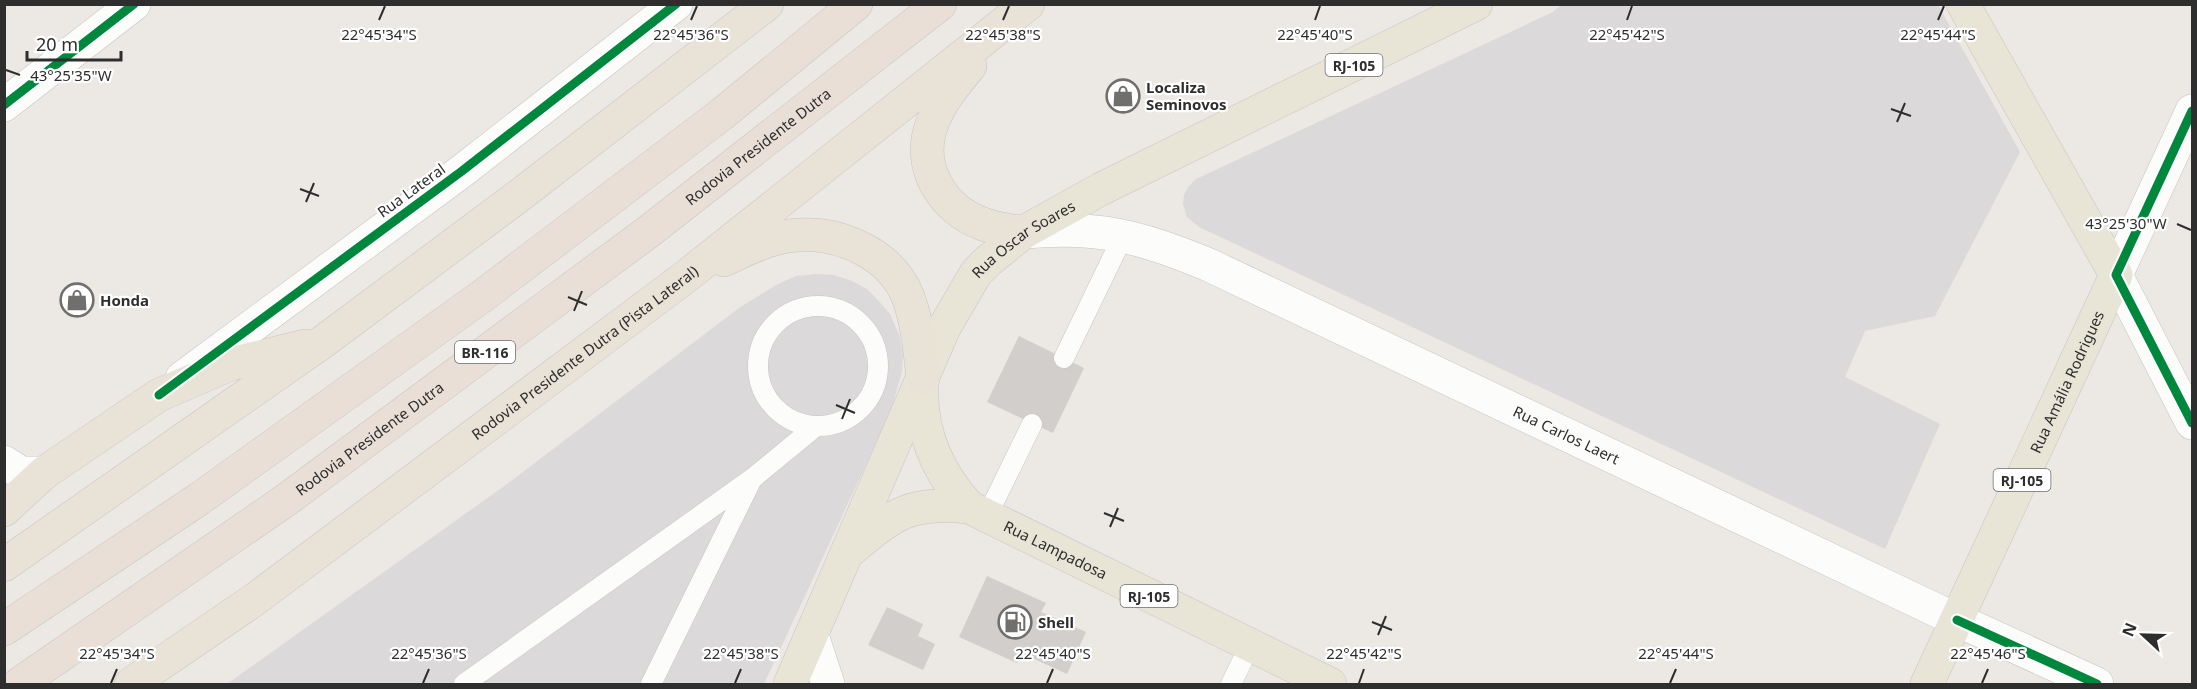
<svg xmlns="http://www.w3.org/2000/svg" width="2197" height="689" font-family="'Noto Sans',sans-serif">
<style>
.industrial{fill:#dcd9db}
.building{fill:#d1cecb}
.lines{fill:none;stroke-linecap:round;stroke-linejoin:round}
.service-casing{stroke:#c5c4c5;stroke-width:21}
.minor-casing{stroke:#c5c4c5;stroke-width:34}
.tertiary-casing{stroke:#c5c4c5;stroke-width:34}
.secondary-casing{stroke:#c5c4c5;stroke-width:34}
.primary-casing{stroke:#c6c5c4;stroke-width:34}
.trunk-casing{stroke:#c6c5c4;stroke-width:34}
.motorway-casing{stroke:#c6c5c4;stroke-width:34}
.service{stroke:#fcfcfb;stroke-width:20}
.minor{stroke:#fcfcfb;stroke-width:33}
.tertiary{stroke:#fcfcfb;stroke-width:33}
.secondary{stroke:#fcfcfb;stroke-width:33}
.primary{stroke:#e8e4d6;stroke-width:33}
.trunk{stroke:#e9e2d6;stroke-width:33}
.motorway{stroke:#eadfd6;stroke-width:33}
.cycleway-casing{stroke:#fff;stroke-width:13}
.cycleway{stroke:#00873e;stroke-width:9}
.ticks{fill:none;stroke:#2e2e2e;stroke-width:2}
.labels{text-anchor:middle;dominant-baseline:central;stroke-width:4.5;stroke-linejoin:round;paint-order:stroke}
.shield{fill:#fff;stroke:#6d6d6d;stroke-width:1.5}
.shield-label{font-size:14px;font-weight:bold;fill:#2e2e2e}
.poi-label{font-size:15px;font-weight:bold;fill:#2e2e2e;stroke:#fff;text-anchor:start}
.street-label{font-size:15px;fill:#2e2e2e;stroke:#fff}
.ticks-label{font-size:15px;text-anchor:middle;fill:#2e2e2e;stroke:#fff;stroke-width:4.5;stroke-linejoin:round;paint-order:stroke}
</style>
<rect width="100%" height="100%" fill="#ece8e4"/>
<!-- industrial -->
<path class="industrial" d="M 1561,5 L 1938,5 L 2020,152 L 1935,316 L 1865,331 L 1845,377 L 1940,424 L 1885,549 L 1199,227 L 1187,217 L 1183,204 L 1184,195 L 1188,187 L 1196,179 L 1553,12 Z
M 817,274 L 834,275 L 852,281 L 867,289 L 878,300 L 890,314 L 900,337 L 903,355 L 902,372 L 890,413 L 764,684 L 227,684 L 507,484 L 739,308 L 776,285 L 796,276 Z"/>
<!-- building -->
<path class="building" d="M 1019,336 L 1084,368 L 1053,433 L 987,402 Z
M 987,576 L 1046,603 L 1041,612 L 1086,632 L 1067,674 L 1021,653 L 1017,663 L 959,637 Z
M 887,607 L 923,624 L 918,636 L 935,644 L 923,670 L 868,645 Z"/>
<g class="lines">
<!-- service casing -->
<g class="service-casing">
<path id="service" d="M758 366a60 60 0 1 1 120 0a60 60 0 1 1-120 0Z
M 1064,358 L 1123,236
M 987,516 L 1032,424
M 464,684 L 753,478 L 815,427
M 651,684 L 752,479
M 1231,684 L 1250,645"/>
</g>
<!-- minor casing -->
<g class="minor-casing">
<path id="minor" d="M 182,378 L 462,171 L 676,4
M 1957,620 L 2097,684
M 812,635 L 828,684"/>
</g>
<!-- tertiary casing -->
<g class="tertiary-casing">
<path id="tertiary" d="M 4,105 L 134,4
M 2192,111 L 2116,275 L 2192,423"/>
</g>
<!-- secondary casing -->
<g class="secondary-casing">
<g id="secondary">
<path id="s1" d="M 1024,232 C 1098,225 1142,237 1209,265 L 1957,620"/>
<path d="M 4,462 L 21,473 L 44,473"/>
</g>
</g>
<!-- primary casing -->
<g class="primary-casing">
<g id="primary">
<path d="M 922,386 C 920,432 938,473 969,507"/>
<path id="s2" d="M 852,549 C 896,512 910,502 969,507 L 1330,684"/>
<path id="s3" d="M 790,684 L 944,328 L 976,273 L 988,261 L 1024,232 L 1101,189 L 1476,4"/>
<path id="s4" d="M 1927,684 L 2116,275 L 1963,4"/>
</g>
</g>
<!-- trunk casing -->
<g class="trunk-casing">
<g id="trunk">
<path d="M 970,66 C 955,84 940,102 932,124 C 916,167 942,209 983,224 C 996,229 1010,231 1024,232"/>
<path d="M 724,260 C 747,249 772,236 798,235 C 841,232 892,255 908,297 C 918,323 920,351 923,379"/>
<path d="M 4,510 L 44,473 L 159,395 L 231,364 L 305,346"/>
<path d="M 4,565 L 324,341 L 520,195 L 767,4"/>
<path id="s5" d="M 131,684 L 254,600 L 684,278 L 1028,4"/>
</g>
</g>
<!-- motorway casing -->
<g class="motorway-casing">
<g id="motorway">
<path d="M 4,629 L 199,499 L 481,297 L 722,114 L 856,4"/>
<path id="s6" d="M 19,684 L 286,500 L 648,232 L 940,4"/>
</g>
</g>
<!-- service -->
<use href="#service" class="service"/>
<!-- minor -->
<use href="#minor" class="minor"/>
<!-- tertiary -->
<use href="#tertiary" class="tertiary"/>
<!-- secondary -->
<use href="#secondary" class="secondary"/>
<!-- primary -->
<use href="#primary" class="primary"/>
<!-- trunk -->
<use href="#trunk" class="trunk"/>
<!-- motorway -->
<use href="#motorway" class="motorway"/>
<!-- cycleway casing -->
<g class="cycleway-casing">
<path id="cycleway" d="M 4,105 L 134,4
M 2192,111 L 2116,275 L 2192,423
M 159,395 L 462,171 L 676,4
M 1957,620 L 2097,684"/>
</g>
<!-- cycleway -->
<use href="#cycleway" class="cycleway"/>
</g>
<!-- ticks -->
<path class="ticks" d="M 379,20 L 385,6M 691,20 L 697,6M 1003,20 L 1009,6M 1315,20 L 1320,6M 1627,20 L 1632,6M 1938,20 L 1944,6M 6,70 L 20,75M 1891,109 L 1911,116M 1897,122 L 1905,103M 300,189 L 319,196M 306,202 L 314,183M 2177,224 L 2191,230M 568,297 L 587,305M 574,311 L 582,291M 836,405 L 855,413M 842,419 L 850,399M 1104,513 L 1124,521M 1110,527 L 1118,508M 1372,622 L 1392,630M 1378,635 L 1386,616M 111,683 L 117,669M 423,683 L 429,669M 735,683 L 741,669M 1047,683 L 1053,669M 1359,683 L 1364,669M 1670,683 L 1676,669M 1982,683 L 1988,669"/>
<!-- icons -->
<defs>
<g id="shop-ring" transform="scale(1.725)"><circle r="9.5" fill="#fff" stroke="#706f6e" stroke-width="1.5"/><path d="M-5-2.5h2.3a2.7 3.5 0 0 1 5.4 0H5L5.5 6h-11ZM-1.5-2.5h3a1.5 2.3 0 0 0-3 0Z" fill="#706f6e"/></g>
<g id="fuel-ring" transform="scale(1.725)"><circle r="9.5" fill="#fff" stroke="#706f6e" stroke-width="1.5"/><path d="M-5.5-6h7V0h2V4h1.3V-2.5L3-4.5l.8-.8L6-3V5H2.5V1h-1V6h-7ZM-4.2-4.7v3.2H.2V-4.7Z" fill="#706f6e"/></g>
</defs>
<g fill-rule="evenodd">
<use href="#shop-ring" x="1123" y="96"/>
<use href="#shop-ring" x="77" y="300"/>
<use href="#fuel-ring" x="1015" y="622"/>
</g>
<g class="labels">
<!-- shield labels -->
<g class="shield">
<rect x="1325.5" y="54" width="57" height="22" rx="4.5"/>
<rect x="455" y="341" width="60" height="22" rx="4.5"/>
<rect x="1993.5" y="469" width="57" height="22" rx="4.5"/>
<rect x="1120.5" y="585" width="57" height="22" rx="4.5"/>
</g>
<g class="shield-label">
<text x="1354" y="65">RJ-105</text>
<text x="485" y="352">BR-116</text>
<text x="2022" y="480">RJ-105</text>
<text x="1149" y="596">RJ-105</text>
</g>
<!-- poi labels -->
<g class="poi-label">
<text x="1146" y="87">Localiza<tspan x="1146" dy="17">Seminovos</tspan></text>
<text x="100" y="300">Honda</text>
<text x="1038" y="622">Shell</text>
</g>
<!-- street labels -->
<g class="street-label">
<text stroke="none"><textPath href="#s6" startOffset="914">Rodovia Presidente Dutra</textPath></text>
<text transform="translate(411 190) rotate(-36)">Rua Lateral</text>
<text stroke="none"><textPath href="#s3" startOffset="510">Rua Oscar Soares</textPath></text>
<text stroke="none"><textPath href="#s5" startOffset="562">Rodovia Presidente Dutra (Pista Lateral)</textPath></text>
<text stroke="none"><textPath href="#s4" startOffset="333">Rua Amália Rodrigues</textPath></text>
<text stroke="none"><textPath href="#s1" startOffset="586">Rua Carlos Laert</textPath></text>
<text stroke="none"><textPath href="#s6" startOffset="428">Rodovia Presidente Dutra</textPath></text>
<text stroke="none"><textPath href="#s2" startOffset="226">Rua Lampadosa</textPath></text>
</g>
</g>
<g class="ticks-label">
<text x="379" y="40">22°45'34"S</text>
<text x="691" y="40">22°45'36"S</text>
<text x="1003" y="40">22°45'38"S</text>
<text x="1315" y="40">22°45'40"S</text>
<text x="1627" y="40">22°45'42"S</text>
<text x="1938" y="40">22°45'44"S</text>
<text x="71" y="81">43°25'35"W</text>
<text x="2126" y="229">43°25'30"W</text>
<text x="117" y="659">22°45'34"S</text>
<text x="429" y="659">22°45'36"S</text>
<text x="741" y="659">22°45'38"S</text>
<text x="1053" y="659">22°45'40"S</text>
<text x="1364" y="659">22°45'42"S</text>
<text x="1676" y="659">22°45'44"S</text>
<text x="1988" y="659">22°45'46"S</text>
</g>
<!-- border -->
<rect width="2197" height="689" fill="none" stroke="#2e2e2e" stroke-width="12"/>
<!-- north arrow -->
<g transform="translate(2143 635) rotate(292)" stroke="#ffffff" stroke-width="4.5" paint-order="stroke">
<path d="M0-4.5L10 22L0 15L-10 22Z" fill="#2e2e2e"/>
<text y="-9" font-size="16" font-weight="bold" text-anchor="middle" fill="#2e2e2e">N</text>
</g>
<!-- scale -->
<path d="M27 51v9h94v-9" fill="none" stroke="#2e2e2e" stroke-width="3"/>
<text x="36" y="51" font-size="18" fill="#2e2e2e" stroke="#ffffff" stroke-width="4.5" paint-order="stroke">20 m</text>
</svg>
